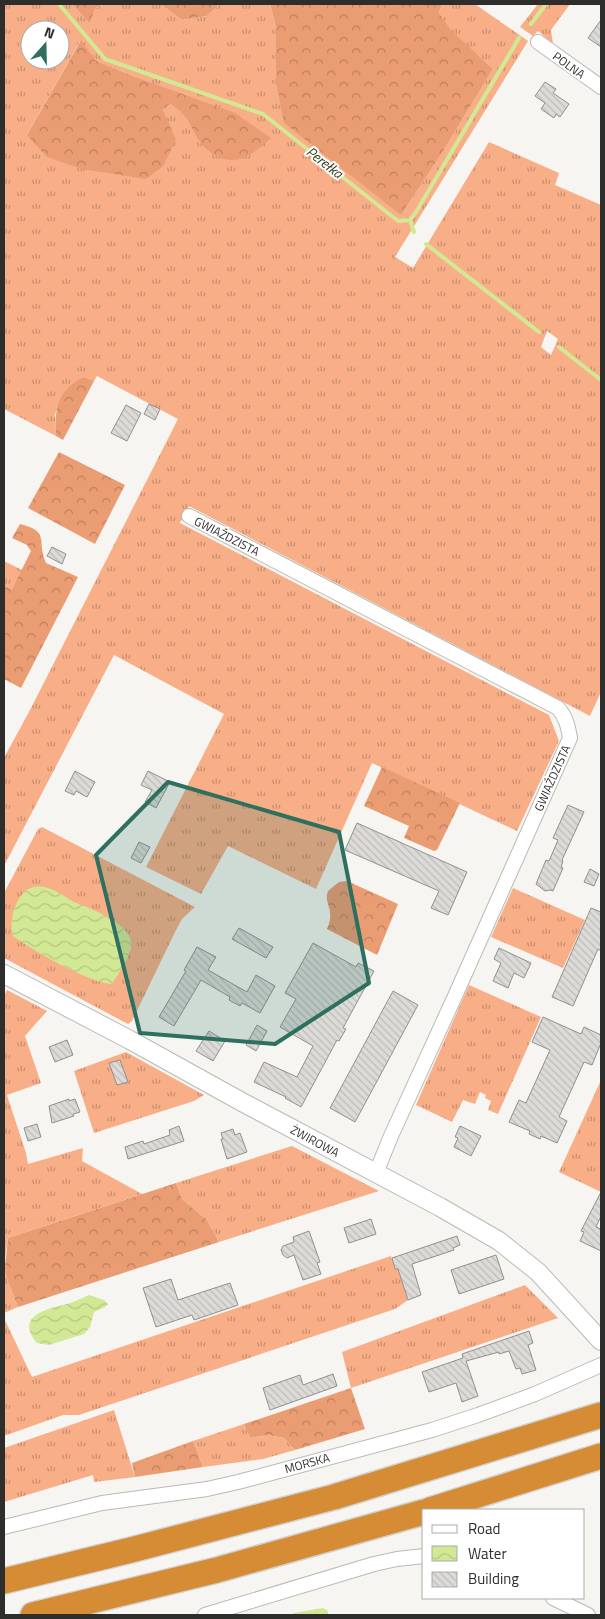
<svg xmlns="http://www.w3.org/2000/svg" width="605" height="1619" font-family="'Titillium Web',sans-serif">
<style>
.grass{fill:url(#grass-tufts);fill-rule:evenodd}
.forest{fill:url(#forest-crowns)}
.water{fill:url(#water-waves)}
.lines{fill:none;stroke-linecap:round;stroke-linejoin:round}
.stream{stroke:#d2e895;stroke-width:4}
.building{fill:url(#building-back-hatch);stroke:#90908d}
.minor-casing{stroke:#bbb9b6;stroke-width:16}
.tertiary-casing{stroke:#bbb9b6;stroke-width:20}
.motorway-casing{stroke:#d1d1d1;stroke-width:28}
.minor{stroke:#fff;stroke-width:14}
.tertiary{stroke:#fff;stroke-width:18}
.motorway{stroke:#d68c34;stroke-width:25}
.marked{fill:#2e7060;fill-opacity:0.2;stroke:#2e7060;stroke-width:4;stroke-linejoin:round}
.labels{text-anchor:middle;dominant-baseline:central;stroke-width:4;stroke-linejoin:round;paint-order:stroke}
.street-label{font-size:12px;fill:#2d2d2c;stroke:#fff}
.water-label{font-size:14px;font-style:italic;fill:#303916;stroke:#fff}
</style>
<defs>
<pattern id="grass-tufts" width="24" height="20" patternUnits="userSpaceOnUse" patternTransform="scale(1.25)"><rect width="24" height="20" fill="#f8ae87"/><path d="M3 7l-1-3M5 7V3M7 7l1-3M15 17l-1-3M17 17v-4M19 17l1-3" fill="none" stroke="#c98e6f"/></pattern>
<pattern id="forest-crowns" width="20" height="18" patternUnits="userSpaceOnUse" patternTransform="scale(1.25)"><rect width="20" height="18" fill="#ea9c73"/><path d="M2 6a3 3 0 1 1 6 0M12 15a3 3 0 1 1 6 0" fill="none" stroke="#be805f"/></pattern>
<pattern id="water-waves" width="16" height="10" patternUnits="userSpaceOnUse" patternTransform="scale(1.25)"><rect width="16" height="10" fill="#d2e895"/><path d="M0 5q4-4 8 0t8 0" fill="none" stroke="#b5c781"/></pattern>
<pattern id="building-back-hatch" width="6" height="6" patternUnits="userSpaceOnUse" patternTransform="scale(1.25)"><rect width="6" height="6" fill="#dcdbd8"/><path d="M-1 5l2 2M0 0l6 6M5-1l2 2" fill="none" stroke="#bdbcba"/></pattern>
</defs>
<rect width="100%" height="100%" fill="#f7f5f2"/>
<!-- grass -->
<path class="grass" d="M 4,4 L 72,4 L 90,24 L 95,8 L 104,4 L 160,4 L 182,20 L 207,16 L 220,4 L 270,4 L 276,28 L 276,81 L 401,215 L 442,153 L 493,69 L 449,29 L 439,13 L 442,4 L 475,4 L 528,41 L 395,257 L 413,268 L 489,142 L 559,173 L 555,185 L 601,205 L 601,692 L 590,716 L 189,506 L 180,523 L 549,715 L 559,741 L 517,831 L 372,763 L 316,889 L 228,846 L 201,894 L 146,867 L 224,714 L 114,655 L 4,866 L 4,758 L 30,710 L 178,419 L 97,376 L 94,381 L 84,377 L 66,390 L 55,414 L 56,436 L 4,409 ZM 30,30 L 60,30 L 60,60 L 30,60 ZM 80,41 L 95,60 L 135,77 L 249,156 L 201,143 L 182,111 L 170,104 L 163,110 L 166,119 L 27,135 ZM 547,331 L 558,339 L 551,355 L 541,347 Z
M 538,4 L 570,4 L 551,30 L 553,44 L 538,31 L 533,36 L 520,27 Z
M 4,561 L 22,570 L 12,589 L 4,585 Z
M 42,827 L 195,907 L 182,919 L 176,930 L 132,1021 L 128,1024 L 4,958 L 4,893 L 38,829 Z
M 513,888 L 585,920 L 563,968 L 491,937 Z
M 469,985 L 541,1017 L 498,1114 L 488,1110 L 491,1101 L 485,1098 L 486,1095 L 480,1092 L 475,1104 L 463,1100 L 452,1122 L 416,1105 Z
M 7,990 L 47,1011 L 25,1036 L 41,1083 L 7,1095 L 26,1153 L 28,1164 L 83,1148 L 82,1161 L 142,1194 L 8,1238 L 5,1258 L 7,1279 L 18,1307 L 4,1313 L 4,996 Z
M 126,1052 L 204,1095 L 194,1101 L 94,1133 L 74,1071 Z
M 601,1080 L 601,1192 L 559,1172 Z
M 292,1146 L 379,1191 L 219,1242 L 207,1220 L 182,1199 L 176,1183 Z
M 391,1256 L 395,1269 L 398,1269 L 408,1300 L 395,1309 L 79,1415 L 63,1415 L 4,1436 L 4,1318 L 32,1377 Z
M 525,1285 L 558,1318 L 351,1388 L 342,1352 Z
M 114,1410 L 135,1477 L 94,1482 L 93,1475 L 4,1502 L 4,1448 Z
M 244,1424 L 250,1438 L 268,1435 L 284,1438 L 295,1450 L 263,1459 L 203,1467 L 193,1441 Z"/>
<!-- forest -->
<path class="forest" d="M 72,4 L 104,4 L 95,8 L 90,24 Z
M 160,4 L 220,4 L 207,16 L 182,20 Z
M 270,4 L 442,4 L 439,13 L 450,29 L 493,69 L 442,153 L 401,215 L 284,123 L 276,81 L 276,28 Z
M 81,40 L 95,60 L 135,77 L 235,113 L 271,138 C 264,144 257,151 249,155 C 232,166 213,158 201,143 C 189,127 189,114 170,104 L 163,110 L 176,140 L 163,166 L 146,179 L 82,169 L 47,157 L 27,135 Z
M 84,377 L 94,381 L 63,440 L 56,436 C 54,409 58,389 84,377 Z
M 59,452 L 125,485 L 95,544 L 28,508 Z
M 20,524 C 51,532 36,540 46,563 L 78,577 L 21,688 L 4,679 L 4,585 L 12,589 L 31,551 L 27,545 L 12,538 Z
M 382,767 L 460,803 L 437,850 L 434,851 L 404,838 L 409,826 L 364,806 Z
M 347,881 L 398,904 L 377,955 L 327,929 C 336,909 323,904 328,891 L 339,882 Z
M 176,1183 L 182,1199 L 207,1220 L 219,1242 L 18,1307 L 7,1279 L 5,1267 L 8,1238 Z
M 351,1388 L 365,1429 L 295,1450 L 284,1438 L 268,1435 L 250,1438 L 244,1424 Z
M 193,1441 L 203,1467 L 135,1477 L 132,1463 Z"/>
<!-- water -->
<path class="water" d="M 33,887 C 36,887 41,886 44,887 C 53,888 64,896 72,901 C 88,908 129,922 131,942 C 133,954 118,974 112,984 C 89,983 32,950 13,936 C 8,921 16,892 33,887 Z
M 89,1295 L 104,1300 L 108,1304 L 105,1307 L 94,1312 L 90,1327 L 84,1334 L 49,1345 L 37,1343 C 16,1318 42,1310 63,1305 C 72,1303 80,1299 89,1295 Z
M 323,1608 L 328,1611 L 328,1615 L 291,1615 L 294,1613 Z"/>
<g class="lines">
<!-- stream -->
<path class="stream" d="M 59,4 L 105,59 L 263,114 L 398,221 L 410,220 L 416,212 L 519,38
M 531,24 L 546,4
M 410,220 L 414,232
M 426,244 L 539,332
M 559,347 L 601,380"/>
</g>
<!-- building -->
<path class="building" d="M 601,20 L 601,47 L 588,38 Z
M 545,82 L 556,89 L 553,93 L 569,104 L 560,117 L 556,114 L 554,118 L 541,109 L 545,103 L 535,96 Z
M 149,404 L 160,409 L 155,420 L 144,414 Z
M 126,405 L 141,413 L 127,441 L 111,433 Z
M 52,547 L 66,554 L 62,564 L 47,556 Z
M 75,771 L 95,782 L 87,797 L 76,791 L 74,795 L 65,791 Z
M 148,771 L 170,782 L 156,808 L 145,802 L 152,790 L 141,785 Z
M 568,805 L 584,812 L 562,860 L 563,861 L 561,867 L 563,868 L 553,891 L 550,890 L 545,891 L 536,884 L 546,860 L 549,861 L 558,840 L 553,838 Z
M 357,823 L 467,872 L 448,915 L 431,908 L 439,891 L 345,850 Z
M 139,842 L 150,847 L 141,863 L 131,858 Z
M 590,869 L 599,874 L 594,886 L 584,882 Z
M 591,908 L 601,912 L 601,951 L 598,949 L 573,1006 L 552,997 Z
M 239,928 L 273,947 L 266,958 L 232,939 Z
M 313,943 L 356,967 L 358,963 L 374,971 L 343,1028 L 346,1029 L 339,1041 L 337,1040 L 301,1107 L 285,1098 L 286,1097 L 254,1082 L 264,1062 L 297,1077 L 313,1046 L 280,1027 L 296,999 L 285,993 Z
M 197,947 L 216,957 L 208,970 L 247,992 L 256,975 L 275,986 L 260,1013 L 242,1003 L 240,1006 L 229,1000 L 230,997 L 201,980 L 174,1026 L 159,1017 L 186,971 L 184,970 Z
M 499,948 L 531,963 L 524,978 L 514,973 L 508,988 L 493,981 L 501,963 L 494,959 Z
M 393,991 L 418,1005 L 355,1122 L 330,1108 Z
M 543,1017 L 581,1034 L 584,1027 L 601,1035 L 601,1043 L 592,1065 L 584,1062 L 559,1117 L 567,1121 L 557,1143 L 541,1136 L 540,1139 L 529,1134 L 530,1131 L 509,1122 L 519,1100 L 526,1103 L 550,1050 L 532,1042 Z
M 257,1025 L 267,1031 L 256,1051 L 246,1045 Z
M 209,1031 L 225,1041 L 213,1061 L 196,1051 Z
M 67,1040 L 73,1055 L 55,1062 L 49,1047 Z
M 120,1060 L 128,1082 L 117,1085 L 109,1063 Z
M 69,1099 L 69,1101 L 75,1099 L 80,1112 L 73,1114 L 74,1116 L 52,1123 L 49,1106 Z
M 37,1124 L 41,1137 L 28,1141 L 24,1128 Z
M 179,1126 L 184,1141 L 128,1159 L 125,1147 L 143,1141 L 144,1144 L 170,1135 L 169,1130 Z
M 460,1126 L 481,1136 L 471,1156 L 454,1147 L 458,1138 L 455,1137 Z
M 233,1129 L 235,1135 L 240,1133 L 247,1152 L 227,1159 L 221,1139 L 223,1139 L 221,1133 Z
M 601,1192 L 601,1216 L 596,1227 L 601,1229 L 601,1251 L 580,1241 L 584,1232 L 581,1231 Z
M 371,1219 L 376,1234 L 349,1243 L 344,1228 Z
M 309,1231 L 320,1262 L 317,1263 L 321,1274 L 303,1280 L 294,1255 L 287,1258 L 283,1255 L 281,1250 L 283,1246 L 294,1242 L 293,1237 Z
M 457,1236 L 460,1245 L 453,1248 L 454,1250 L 412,1264 L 421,1295 L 408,1300 L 398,1269 L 395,1269 L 392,1258 Z
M 496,1255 L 504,1279 L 459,1294 L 451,1270 Z
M 171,1279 L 178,1300 L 230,1283 L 238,1305 L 194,1320 L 192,1315 L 156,1327 L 143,1288 Z
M 529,1331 L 533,1343 L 528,1345 L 536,1370 L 522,1374 L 520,1368 L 516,1369 L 509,1351 L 499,1354 L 499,1352 L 466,1361 L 478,1396 L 462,1402 L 456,1383 L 429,1392 L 422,1372 L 463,1358 L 462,1354 Z
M 333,1374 L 337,1386 L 270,1410 L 263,1388 L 300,1375 L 303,1385 Z"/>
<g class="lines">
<!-- minor casing -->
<g class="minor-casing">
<path id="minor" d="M 538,42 L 601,87
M 189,516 L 558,708 C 566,717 568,726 570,738 L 455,996 L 391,1136 L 376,1173
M 4,1527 L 102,1503 L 207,1489 L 238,1482 L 432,1430 L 478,1415 L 535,1394 L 601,1365
M 553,1598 L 588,1615
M 205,1615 L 374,1564 L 397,1559 L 424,1556"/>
</g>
<!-- tertiary casing -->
<g class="tertiary-casing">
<path id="tertiary" d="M 4,974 L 130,1040 L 242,1102 L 440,1207 L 499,1241 L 538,1272 L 601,1341"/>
</g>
<!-- motorway casing -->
<g class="motorway-casing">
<path id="motorway" d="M 430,1510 L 601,1456
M 4,1581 L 131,1550 L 334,1497 L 601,1415
M 33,1615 L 217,1570 L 424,1512"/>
</g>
<!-- minor -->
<use href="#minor" class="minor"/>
<!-- tertiary -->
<use href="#tertiary" class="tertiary"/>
<!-- motorway -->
<use href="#motorway" class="motorway"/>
</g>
<!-- marked area -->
<path class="marked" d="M 168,782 L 339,832 L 369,983 L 275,1044 L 140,1033 L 96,855 Z"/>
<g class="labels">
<!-- street labels -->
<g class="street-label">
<text transform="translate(569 65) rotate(36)">POLNA</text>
<text transform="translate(227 536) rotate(27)">GWIAŹDZISTA</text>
<text transform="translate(552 778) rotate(-66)">GWIAŹDZISTA</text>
<text transform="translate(315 1141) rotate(28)">ŻWIROWA</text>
<text transform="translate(307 1463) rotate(-15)">MORSKA</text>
</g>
<!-- water labels -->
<g class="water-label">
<text transform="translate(325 162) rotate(38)">Perełka</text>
</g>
</g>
<!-- border -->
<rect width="605" height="1619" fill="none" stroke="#2d2d2c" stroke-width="10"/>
<!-- legend -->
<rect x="422" y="1509" width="162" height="90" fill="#ffffff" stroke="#ababab"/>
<rect x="432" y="1525" width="25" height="8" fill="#ffffff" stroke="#ababab"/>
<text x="468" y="1534" font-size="15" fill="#2d2d2c">Road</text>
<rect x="432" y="1546" width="25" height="15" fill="url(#water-waves)" stroke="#ababab"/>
<text x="468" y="1559" font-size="15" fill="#2d2d2c">Water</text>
<rect x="432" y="1572" width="25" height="15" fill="url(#building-back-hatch)" stroke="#ababab"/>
<text x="468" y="1584" font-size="15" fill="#2d2d2c">Building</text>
<!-- north arrow -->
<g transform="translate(45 45) rotate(20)"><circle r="24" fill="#ffffff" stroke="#ababab"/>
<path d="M0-4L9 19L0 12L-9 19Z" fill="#2e7060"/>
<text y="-8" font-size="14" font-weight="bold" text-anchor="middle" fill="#2d2d2c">N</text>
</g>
</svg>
